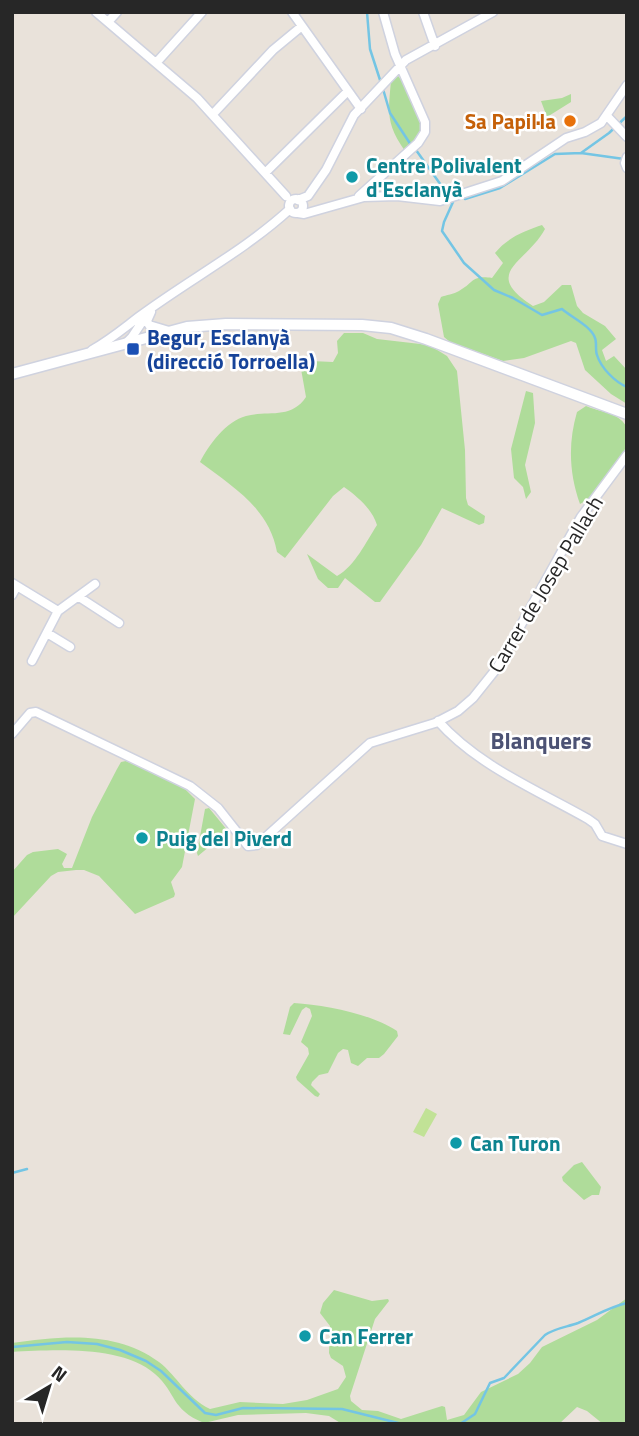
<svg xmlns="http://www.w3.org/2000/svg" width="639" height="1436" font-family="'Titillium Web',sans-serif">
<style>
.green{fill:#afdc9a}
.pitch{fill:#c1e296}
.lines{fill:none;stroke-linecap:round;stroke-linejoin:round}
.stream{stroke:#74c5e4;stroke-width:2.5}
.minor-casing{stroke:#cfd2df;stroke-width:11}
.tertiary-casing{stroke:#cfd2df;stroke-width:13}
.minor{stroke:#fff;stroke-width:8}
.tertiary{stroke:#fff;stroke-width:10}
.food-dot{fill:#e8710a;stroke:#fff;stroke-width:2.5}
.culture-dot{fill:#0f9aa8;stroke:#fff;stroke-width:2.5}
.transit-dot{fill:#1a4fb4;stroke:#fff;stroke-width:2.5}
.labels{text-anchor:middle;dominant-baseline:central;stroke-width:5;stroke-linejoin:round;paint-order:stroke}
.food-label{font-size:21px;font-weight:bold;fill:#c56008;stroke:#fff;text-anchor:end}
.culture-label{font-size:21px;font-weight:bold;fill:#0d838f;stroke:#fff;text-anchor:start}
.transit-label{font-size:21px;font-weight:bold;fill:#164399;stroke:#fff;text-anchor:start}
.street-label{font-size:21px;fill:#272727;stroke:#fff}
.neighbourhood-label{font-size:23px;font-weight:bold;fill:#4c5274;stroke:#fff}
</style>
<rect width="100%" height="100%" fill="#e9e2da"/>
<!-- green -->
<path class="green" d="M 398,76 L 401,79 C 408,93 426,118 421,134 C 418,140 409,147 405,151 C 386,124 388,113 391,81 Z
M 571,94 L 571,102 L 547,117 L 541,101 L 562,98 Z
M 542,225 L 545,229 C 527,263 480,272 533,306 L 544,302 L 562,285 L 571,285 L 577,306 L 583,313 L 605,326 L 616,339 L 602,350 L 606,361 L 614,356 L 627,370 L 627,404 L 611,394 L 585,370 L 576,343 L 571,341 L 524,358 L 503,361 L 450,342 L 444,337 L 438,304 L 441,297 C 446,295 454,294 459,291 C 474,283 471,275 492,278 L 503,263 L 495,253 C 507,238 524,231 542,225 Z
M 344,333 L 363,333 L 377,339 L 429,345 L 447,356 L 457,371 L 465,450 L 466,498 L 468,505 L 485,516 L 484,523 L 479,525 L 442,508 L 421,545 L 380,602 L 375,602 L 345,578 L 338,588 L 328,588 L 318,579 L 307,554 L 337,576 C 355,566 366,542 377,525 C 372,509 358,497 344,487 L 333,496 L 285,558 L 277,552 C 269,508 233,487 200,462 C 209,445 226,421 246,416 C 267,410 291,420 306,397 L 301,369 L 311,361 L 333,362 L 338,353 L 337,341 Z
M 526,391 L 533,393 L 535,423 L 525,465 L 531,492 L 526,499 L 523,487 L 514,478 L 511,449 Z
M 586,406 C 599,412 618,412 626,426 C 637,447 598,495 580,504 C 569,473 568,443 577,412 Z
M 126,761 L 182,786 L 195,799 L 182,867 L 171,882 L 175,894 L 174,897 L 135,914 L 99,876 L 84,870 L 76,870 L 58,872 L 51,876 L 12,918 L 12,872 L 27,855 L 33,852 L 58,849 L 67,854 L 62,864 L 64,868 L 72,868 L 92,817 L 117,769 L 121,762 Z
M 209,808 L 228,831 L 198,856 L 197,853 L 205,809 Z
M 294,1003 C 325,1005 372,1014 397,1031 L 398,1036 L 384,1054 L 379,1058 L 367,1058 L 358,1066 L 351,1063 L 348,1050 L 343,1049 L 338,1053 L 328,1073 L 319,1075 L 312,1082 L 311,1085 L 320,1094 L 318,1097 L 315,1096 L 297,1080 L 296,1077 L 309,1054 L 308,1048 L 301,1042 L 312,1016 L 310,1009 L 306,1007 L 302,1010 L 290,1035 L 283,1034 L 290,1007 Z
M 582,1162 L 601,1187 L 599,1195 L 592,1195 L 584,1200 L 563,1181 L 562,1177 L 574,1165 Z
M 334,1290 L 372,1301 L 388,1299 L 389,1301 L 375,1319 L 350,1396 L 351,1401 L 362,1410 L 378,1411 L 401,1419 L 442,1406 L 445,1407 L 447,1420 L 464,1415 L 481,1392 L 518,1374 L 530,1363 L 542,1347 L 597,1320 L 627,1298 L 627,1422 L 603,1424 L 587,1411 L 577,1407 L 559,1424 L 342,1424 L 329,1416 L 306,1413 L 238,1415 L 204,1423 C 170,1409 177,1393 155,1374 C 122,1345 53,1350 12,1352 L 12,1343 C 61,1336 116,1330 159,1362 C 178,1377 186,1397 210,1409 L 240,1402 L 283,1404 L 307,1400 L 338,1389 L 346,1377 L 343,1366 L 331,1358 L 329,1353 L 330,1326 L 320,1313 L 323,1303 Z"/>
<!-- pitch -->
<path class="pitch" d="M 426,1108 L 437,1114 L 424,1137 L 413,1132 Z"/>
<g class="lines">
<!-- stream -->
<path class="stream" d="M 367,12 L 370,49 L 381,83
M 383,89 L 390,113 L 411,145
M 416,150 L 453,202 L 444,222 L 442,231 L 464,263 L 494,290 L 513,298 L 542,315 L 562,309 C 571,317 591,326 595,338 C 597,343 595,350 597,355 C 601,368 615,382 627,387
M 581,153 L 609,133 L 627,116
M 465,199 L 500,188 L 555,154 L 581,153 L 624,159
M 12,1173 L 27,1169
M 12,1347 L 67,1342 L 97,1344 L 120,1350 L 146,1361 L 161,1371 L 205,1413 L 216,1415 L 243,1408 L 342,1409 L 402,1424
M 460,1424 L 475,1414 L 490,1383 L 504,1378 L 545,1335 C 555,1328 567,1327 578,1323 C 595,1316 609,1307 627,1303"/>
<!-- minor casing -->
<g class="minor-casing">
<path id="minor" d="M 96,12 L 197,98 L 286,196
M 292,12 L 361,109
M 423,12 L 435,46
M 108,22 L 117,12
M 156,63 L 202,12
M 213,114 L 273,50 L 302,26
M 607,116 L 627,137
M 627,157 L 625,163 L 627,168
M 265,173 L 348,91
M 359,196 L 418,143 L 425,132 L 425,122 L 395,54 L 383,12
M289 206a7 7 0 1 1 14 0a7 7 0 1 1-14 0Z
M 298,200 L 308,196 L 326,170 L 354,115 L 406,60 L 493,12
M 298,213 L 304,214 L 364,197 L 397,196 L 440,201 L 502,181 L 566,138 L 585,132 L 601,123 L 627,85
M 151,312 L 147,321 L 149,325 L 169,331
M 127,342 L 132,337 L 146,316
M 92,350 C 110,340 124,328 140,316 C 190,279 244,251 290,209
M 12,583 L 58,611 L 95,584
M 12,595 L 17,586
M 79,597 L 119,623
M 47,633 L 70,647
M 32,661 L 58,611
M 438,721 C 478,766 537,790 588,819 L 595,824 L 602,836 L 627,844
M 12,734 L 30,713 L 36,712 L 190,786 L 218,808 L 248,846 L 257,845 L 370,743 L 435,723 L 458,711 L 473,698 L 497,668 L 581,517 L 627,455"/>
</g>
<!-- tertiary casing -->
<g class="tertiary-casing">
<path id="tertiary" d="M 12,374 L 187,327 L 226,324 L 362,325 L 391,328 L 426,339 L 627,414"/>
</g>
<!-- minor -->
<use href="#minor" class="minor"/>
<!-- tertiary -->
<use href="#tertiary" class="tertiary"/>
</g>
<!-- markers -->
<circle class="food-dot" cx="570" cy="121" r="7"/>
<g class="culture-dot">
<circle cx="352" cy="177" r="7"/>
<circle cx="142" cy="838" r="7"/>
<circle cx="456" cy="1143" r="7"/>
<circle cx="305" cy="1336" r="7"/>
</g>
<rect class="transit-dot" x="126" y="342" width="14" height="14" rx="3.5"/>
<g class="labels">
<!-- food labels -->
<g class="food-label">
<text x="556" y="121">Sa Papil·la</text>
</g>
<!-- culture labels -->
<g class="culture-label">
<text x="366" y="165">Centre Polivalent<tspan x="366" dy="24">d'Esclanyà</tspan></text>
<text x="156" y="838">Puig del Piverd</text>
<text x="470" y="1143">Can Turon</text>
<text x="319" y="1336">Can Ferrer</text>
</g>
<!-- transit labels -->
<g class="transit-label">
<text x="147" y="337">Begur, Esclanyà<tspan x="147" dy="24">(direcció Torroella)</tspan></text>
</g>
<!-- street labels -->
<g class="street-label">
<text transform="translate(545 584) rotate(-59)">Carrer de Josep Pallach</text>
</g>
<!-- neighbourhood labels -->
<g class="neighbourhood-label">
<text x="541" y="740">Blanquers</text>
</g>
</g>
<!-- border -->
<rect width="639" height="1436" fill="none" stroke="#272727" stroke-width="28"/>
<!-- north arrow -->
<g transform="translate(49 1387) rotate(38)" stroke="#ffffff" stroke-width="5" paint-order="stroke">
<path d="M0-5L12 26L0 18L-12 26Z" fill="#272727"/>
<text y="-10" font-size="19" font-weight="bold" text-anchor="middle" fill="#272727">N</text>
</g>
</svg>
